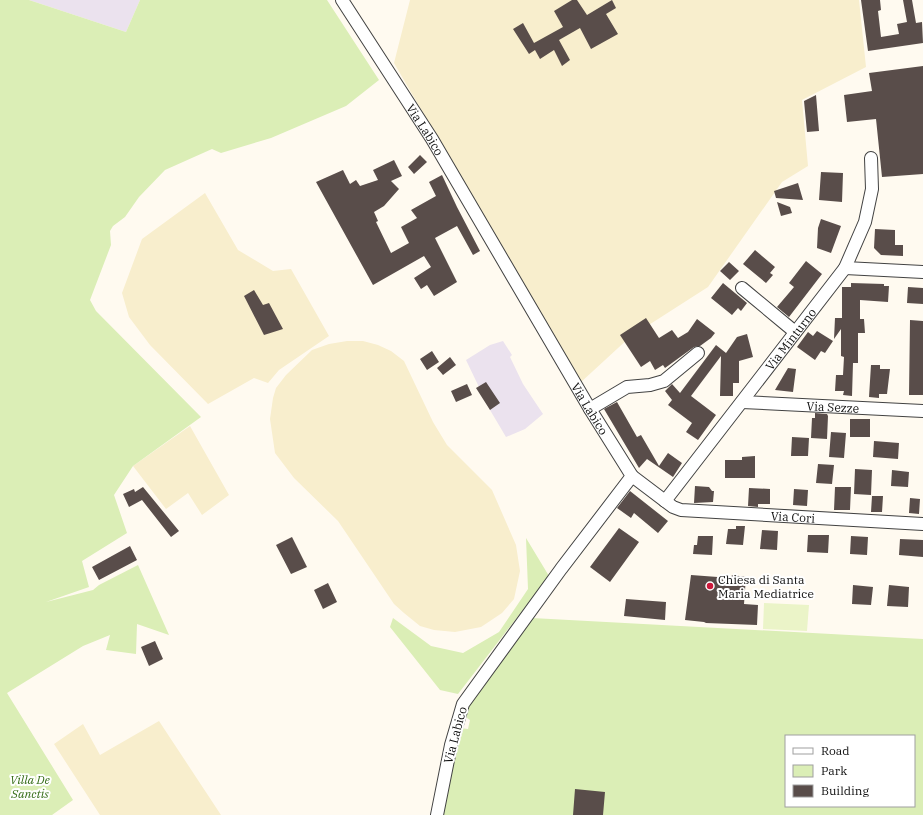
<svg xmlns="http://www.w3.org/2000/svg" width="923" height="815" font-family="'IBM Plex Serif',serif">
<style>
.industrial{fill:#ebe2ee}
.farmland{fill:#f8eecd}
.green{fill:#dbeeb6;fill-rule:evenodd}
.pitch{fill:#ebf4c8}
.building{fill:#594d4a}
.lines{fill:none;stroke-linecap:round;stroke-linejoin:round}
.minor-casing{stroke:#424242;stroke-width:14}
.minor{stroke:#fff;stroke-width:12}
.poi-dot{fill:#cd193b;stroke:#fff;stroke-width:1.5}
.labels{text-anchor:middle;dominant-baseline:central;stroke-width:4;stroke-linejoin:round;paint-order:stroke}
.street-label{font-size:12px;fill:#0f0f0f;stroke:#fff}
.poi-label{font-size:12px;fill:#0f0f0f;stroke:#fff;text-anchor:start}
.park-label{font-size:12px;font-style:italic;fill:#366d18;stroke:#fff}
</style>
<rect width="100%" height="100%" fill="#fffaf0"/>
<!-- industrial -->
<path class="industrial" d="M 29,0 L 140,0 L 126,32 Z
M 503,341 L 512,355 L 510,357 L 523,384 L 543,414 L 525,429 L 506,437 L 490,410 L 466,360 L 490,345 Z"/>
<!-- farmland -->
<path class="farmland" d="M 410,0 L 859,0 L 866,67 L 802,100 L 808,166 L 782,182 L 708,287 L 630,337 L 580,383 L 394,63 Z
M 205,193 L 238,250 L 273,271 L 291,269 L 329,336 L 279,370 L 268,383 L 254,378 L 208,404 L 150,345 L 129,317 L 122,293 L 142,239 Z
M 347,341 L 363,341 L 378,345 L 391,351 L 404,361 L 433,422 L 447,445 L 492,490 L 516,545 L 520,571 L 514,599 L 502,613 L 481,627 L 455,632 L 434,630 L 420,626 L 404,613 L 394,604 L 338,521 L 294,478 L 275,453 L 270,419 L 273,398 L 276,388 L 286,375 L 312,350 L 329,344 Z
M 190,426 L 229,495 L 202,515 L 188,493 L 166,509 L 133,466 Z
M 159,721 L 221,815 L 100,815 L 54,744 L 83,724 L 100,755 Z"/>
<!-- green -->
<path class="green" d="M 0,0 L 29,0 L 126,32 L 140,0 L 327,0 L 379,80 L 346,106 L 271,138 L 221,153 L 212,149 L 165,170 L 139,197 L 125,217 L 113,226 L 110,231 L 111,245 L 90,300 L 96,311 L 201,417 L 133,466 L 114,495 L 127,533 L 82,561 L 89,587 L 46,602 L 93,590 L 99,585 L 138,565 L 169,635 L 137,624 L 136,654 L 106,650 L 110,635 L 83,646 L 7,693 L 73,800 L 52,815 L 0,815 Z
M 526,538 L 549,576 L 458,694 L 440,690 L 390,627 L 393,618 L 431,646 L 463,653 L 499,632 L 528,589 Z
M 532,618 L 923,639 L 923,815 L 443,815 L 461,728 L 468,729 L 470,720 L 464,716 L 469,702 ZM 786,736 L 914,736 L 914,806 L 786,806 Z"/>
<!-- pitch -->
<path class="pitch" d="M 764,603 L 809,605 L 807,631 L 763,629 Z"/>
<!-- building -->
<path class="building" d="M 572,0 L 577,0 L 587,15 L 612,0 L 616,8 L 606,14 L 618,34 L 591,49 L 580,28 L 559,40 L 570,60 L 562,66 L 554,50 L 540,59 L 535,50 L 529,54 L 513,29 L 523,23 L 534,43 L 563,27 L 554,11 Z
M 861,0 L 880,0 L 881,10 L 878,11 L 881,37 L 899,34 L 897,24 L 907,22 L 903,0 L 912,0 L 916,23 L 922,22 L 923,43 L 868,51 Z
M 923,66 L 923,174 L 882,177 L 876,119 L 847,122 L 844,95 L 872,91 L 869,73 Z
M 816,95 L 819,131 L 807,132 L 804,101 Z
M 420,155 L 427,162 L 414,174 L 408,167 Z
M 394,160 L 402,176 L 391,181 L 399,189 L 384,206 L 374,212 L 378,221 L 376,222 L 391,253 L 409,243 L 401,227 L 417,218 L 411,210 L 436,196 L 429,182 L 442,175 L 457,207 L 480,251 L 473,255 L 457,226 L 435,238 L 457,282 L 434,296 L 427,285 L 421,289 L 414,278 L 431,267 L 424,256 L 373,285 L 316,182 L 343,170 L 350,184 L 356,180 L 360,186 L 378,180 L 373,170 Z
M 821,172 L 843,173 L 842,202 L 819,200 Z
M 798,183 L 803,200 L 776,198 L 774,191 Z
M 777,202 L 790,207 L 792,213 L 781,216 Z
M 821,219 L 841,226 L 831,253 L 817,248 L 818,228 Z
M 875,229 L 895,230 L 895,245 L 903,245 L 903,256 L 881,255 L 874,248 Z
M 755,250 L 775,267 L 770,273 L 773,275 L 766,283 L 743,264 Z
M 806,261 L 822,274 L 789,317 L 777,307 L 794,287 L 789,283 Z
M 729,262 L 739,271 L 730,280 L 720,271 Z
M 723,283 L 747,303 L 741,311 L 738,308 L 732,315 L 711,298 Z
M 851,283 L 884,284 L 884,286 L 889,286 L 888,302 L 860,300 L 860,319 L 864,319 L 865,333 L 858,333 L 858,363 L 853,363 L 852,396 L 843,395 L 844,391 L 835,391 L 836,375 L 843,375 L 844,357 L 841,356 L 841,329 L 834,339 L 835,318 L 842,318 L 842,287 L 851,287 Z
M 908,287 L 923,288 L 923,304 L 907,303 Z
M 254,290 L 263,305 L 269,303 L 283,329 L 264,335 L 244,296 Z
M 646,318 L 659,338 L 672,330 L 678,338 L 688,332 L 697,319 L 715,333 L 711,338 L 700,346 L 694,347 L 665,368 L 663,365 L 655,370 L 650,361 L 641,367 L 620,335 Z
M 910,320 L 923,321 L 923,395 L 909,395 Z
M 817,331 L 833,341 L 825,353 L 821,351 L 815,360 L 797,347 L 808,332 L 813,336 Z
M 747,334 L 753,357 L 739,361 L 739,383 L 733,383 L 733,396 L 720,396 L 721,356 L 691,396 L 716,415 L 698,440 L 686,432 L 692,423 L 668,405 L 672,400 L 665,391 L 672,384 L 680,393 L 716,345 L 726,353 L 737,337 Z
M 432,351 L 439,362 L 427,370 L 420,359 Z
M 450,357 L 456,365 L 443,375 L 437,368 Z
M 871,365 L 880,365 L 880,369 L 890,369 L 887,394 L 879,394 L 879,398 L 869,397 Z
M 788,368 L 796,369 L 793,392 L 775,390 Z
M 486,382 L 500,403 L 490,410 L 476,388 Z
M 467,384 L 472,395 L 456,402 L 451,391 Z
M 617,402 L 637,437 L 641,435 L 659,466 L 668,453 L 682,463 L 673,477 L 647,459 L 639,468 L 604,409 Z
M 815,413 L 827,414 L 828,416 L 827,439 L 811,438 L 812,418 L 815,418 Z
M 850,419 L 870,419 L 870,437 L 850,437 Z
M 831,432 L 846,433 L 844,458 L 829,457 Z
M 792,437 L 809,438 L 808,456 L 791,456 Z
M 874,441 L 899,443 L 898,459 L 873,457 Z
M 755,456 L 755,478 L 725,478 L 725,460 L 742,460 L 742,457 Z
M 818,464 L 834,465 L 832,484 L 816,483 Z
M 855,469 L 872,470 L 871,495 L 854,494 Z
M 892,470 L 909,472 L 908,487 L 891,486 Z
M 695,486 L 709,487 L 712,491 L 714,491 L 713,502 L 694,503 Z
M 143,487 L 179,531 L 171,537 L 142,500 L 129,507 L 123,494 L 134,489 L 135,492 Z
M 835,487 L 851,487 L 850,510 L 834,510 Z
M 749,488 L 770,489 L 770,504 L 758,504 L 758,507 L 748,506 Z
M 794,489 L 808,490 L 807,506 L 793,505 Z
M 630,491 L 668,521 L 658,533 L 634,513 L 631,518 L 617,508 Z
M 872,496 L 883,496 L 882,512 L 871,512 Z
M 910,498 L 920,499 L 919,514 L 909,513 Z
M 736,526 L 745,526 L 743,545 L 726,544 L 728,529 L 736,529 Z
M 619,528 L 639,542 L 610,582 L 590,567 Z
M 762,530 L 778,531 L 777,550 L 760,549 Z
M 808,535 L 829,535 L 828,553 L 807,552 Z
M 698,536 L 713,536 L 712,555 L 693,554 L 694,545 L 697,545 Z
M 851,536 L 868,537 L 867,555 L 850,554 Z
M 292,537 L 307,567 L 291,574 L 276,545 Z
M 900,539 L 923,540 L 923,557 L 899,555 Z
M 130,546 L 137,560 L 99,580 L 92,567 Z
M 691,575 L 731,578 L 732,575 L 746,577 L 744,604 L 758,605 L 757,625 L 706,623 L 704,622 L 685,620 Z
M 328,583 L 337,602 L 323,609 L 314,590 Z
M 853,585 L 873,587 L 871,605 L 852,604 Z
M 889,585 L 909,587 L 908,607 L 887,606 Z
M 626,599 L 666,602 L 665,620 L 624,616 Z
M 155,641 L 163,659 L 149,666 L 141,647 Z
M 575,789 L 605,792 L 603,815 L 573,815 Z"/>
<g class="lines">
<!-- minor casing -->
<g class="minor-casing">
<g id="minor">
<path id="s1" d="M 342,0 L 432,139 L 590,409 L 632,476 L 561,569 L 463,704 L 451,745 L 437,815"/>
<path d="M 845,268 L 923,272"/>
<path d="M 742,288 L 795,332"/>
<path id="s2" d="M 742,402 L 923,411"/>
<path d="M 590,409 L 627,387 L 650,385 L 664,381 L 698,353"/>
<path id="s3" d="M 632,476 L 673,507 L 681,510 L 923,524"/>
<path id="s4" d="M 665,501 L 845,268 L 865,222 L 872,189 L 871,158"/>
</g>
</g>
<!-- minor -->
<use href="#minor" class="minor"/>
</g>
<!-- markers -->
<circle class="poi-dot" cx="710" cy="586" r="4"/>
<g class="labels">
<!-- street labels -->
<g class="street-label">
<text stroke="none"><textPath href="#s1" startOffset="154">Via Labico</textPath></text>
<text stroke="none"><textPath href="#s4" startOffset="205">Via Minturno</textPath></text>
<text stroke="none"><textPath href="#s2" startOffset="91">Via Sezze</textPath></text>
<text stroke="none"><textPath href="#s1" startOffset="478">Via Labico</textPath></text>
<text stroke="none"><textPath href="#s3" startOffset="172">Via Cori</textPath></text>
<text transform="translate(455 735) rotate(-75)">Via Labico</text>
</g>
<!-- poi labels -->
<g class="poi-label">
<text x="718" y="579">Chiesa di Santa<tspan x="718" dy="14">Maria Mediatrice</tspan></text>
</g>
<!-- park labels -->
<g class="park-label">
<text x="30" y="779">Villa De<tspan x="30" dy="14">Sanctis</tspan></text>
</g>
</g>
<!-- legend -->
<rect x="785" y="735" width="130" height="72" fill="#ffffff" stroke="#9f9f9f"/>
<rect x="793" y="748" width="20" height="6" fill="#ffffff" stroke="#9f9f9f"/>
<text x="821" y="755" font-size="12" fill="#0f0f0f">Road</text>
<rect x="793" y="765" width="20" height="12" fill="#dbeeb6" stroke="#9f9f9f"/>
<text x="821" y="775" font-size="12" fill="#0f0f0f">Park</text>
<rect x="793" y="785" width="20" height="12" fill="#594d4a" stroke="#9f9f9f"/>
<text x="821" y="795" font-size="12" fill="#0f0f0f">Building</text>
</svg>
